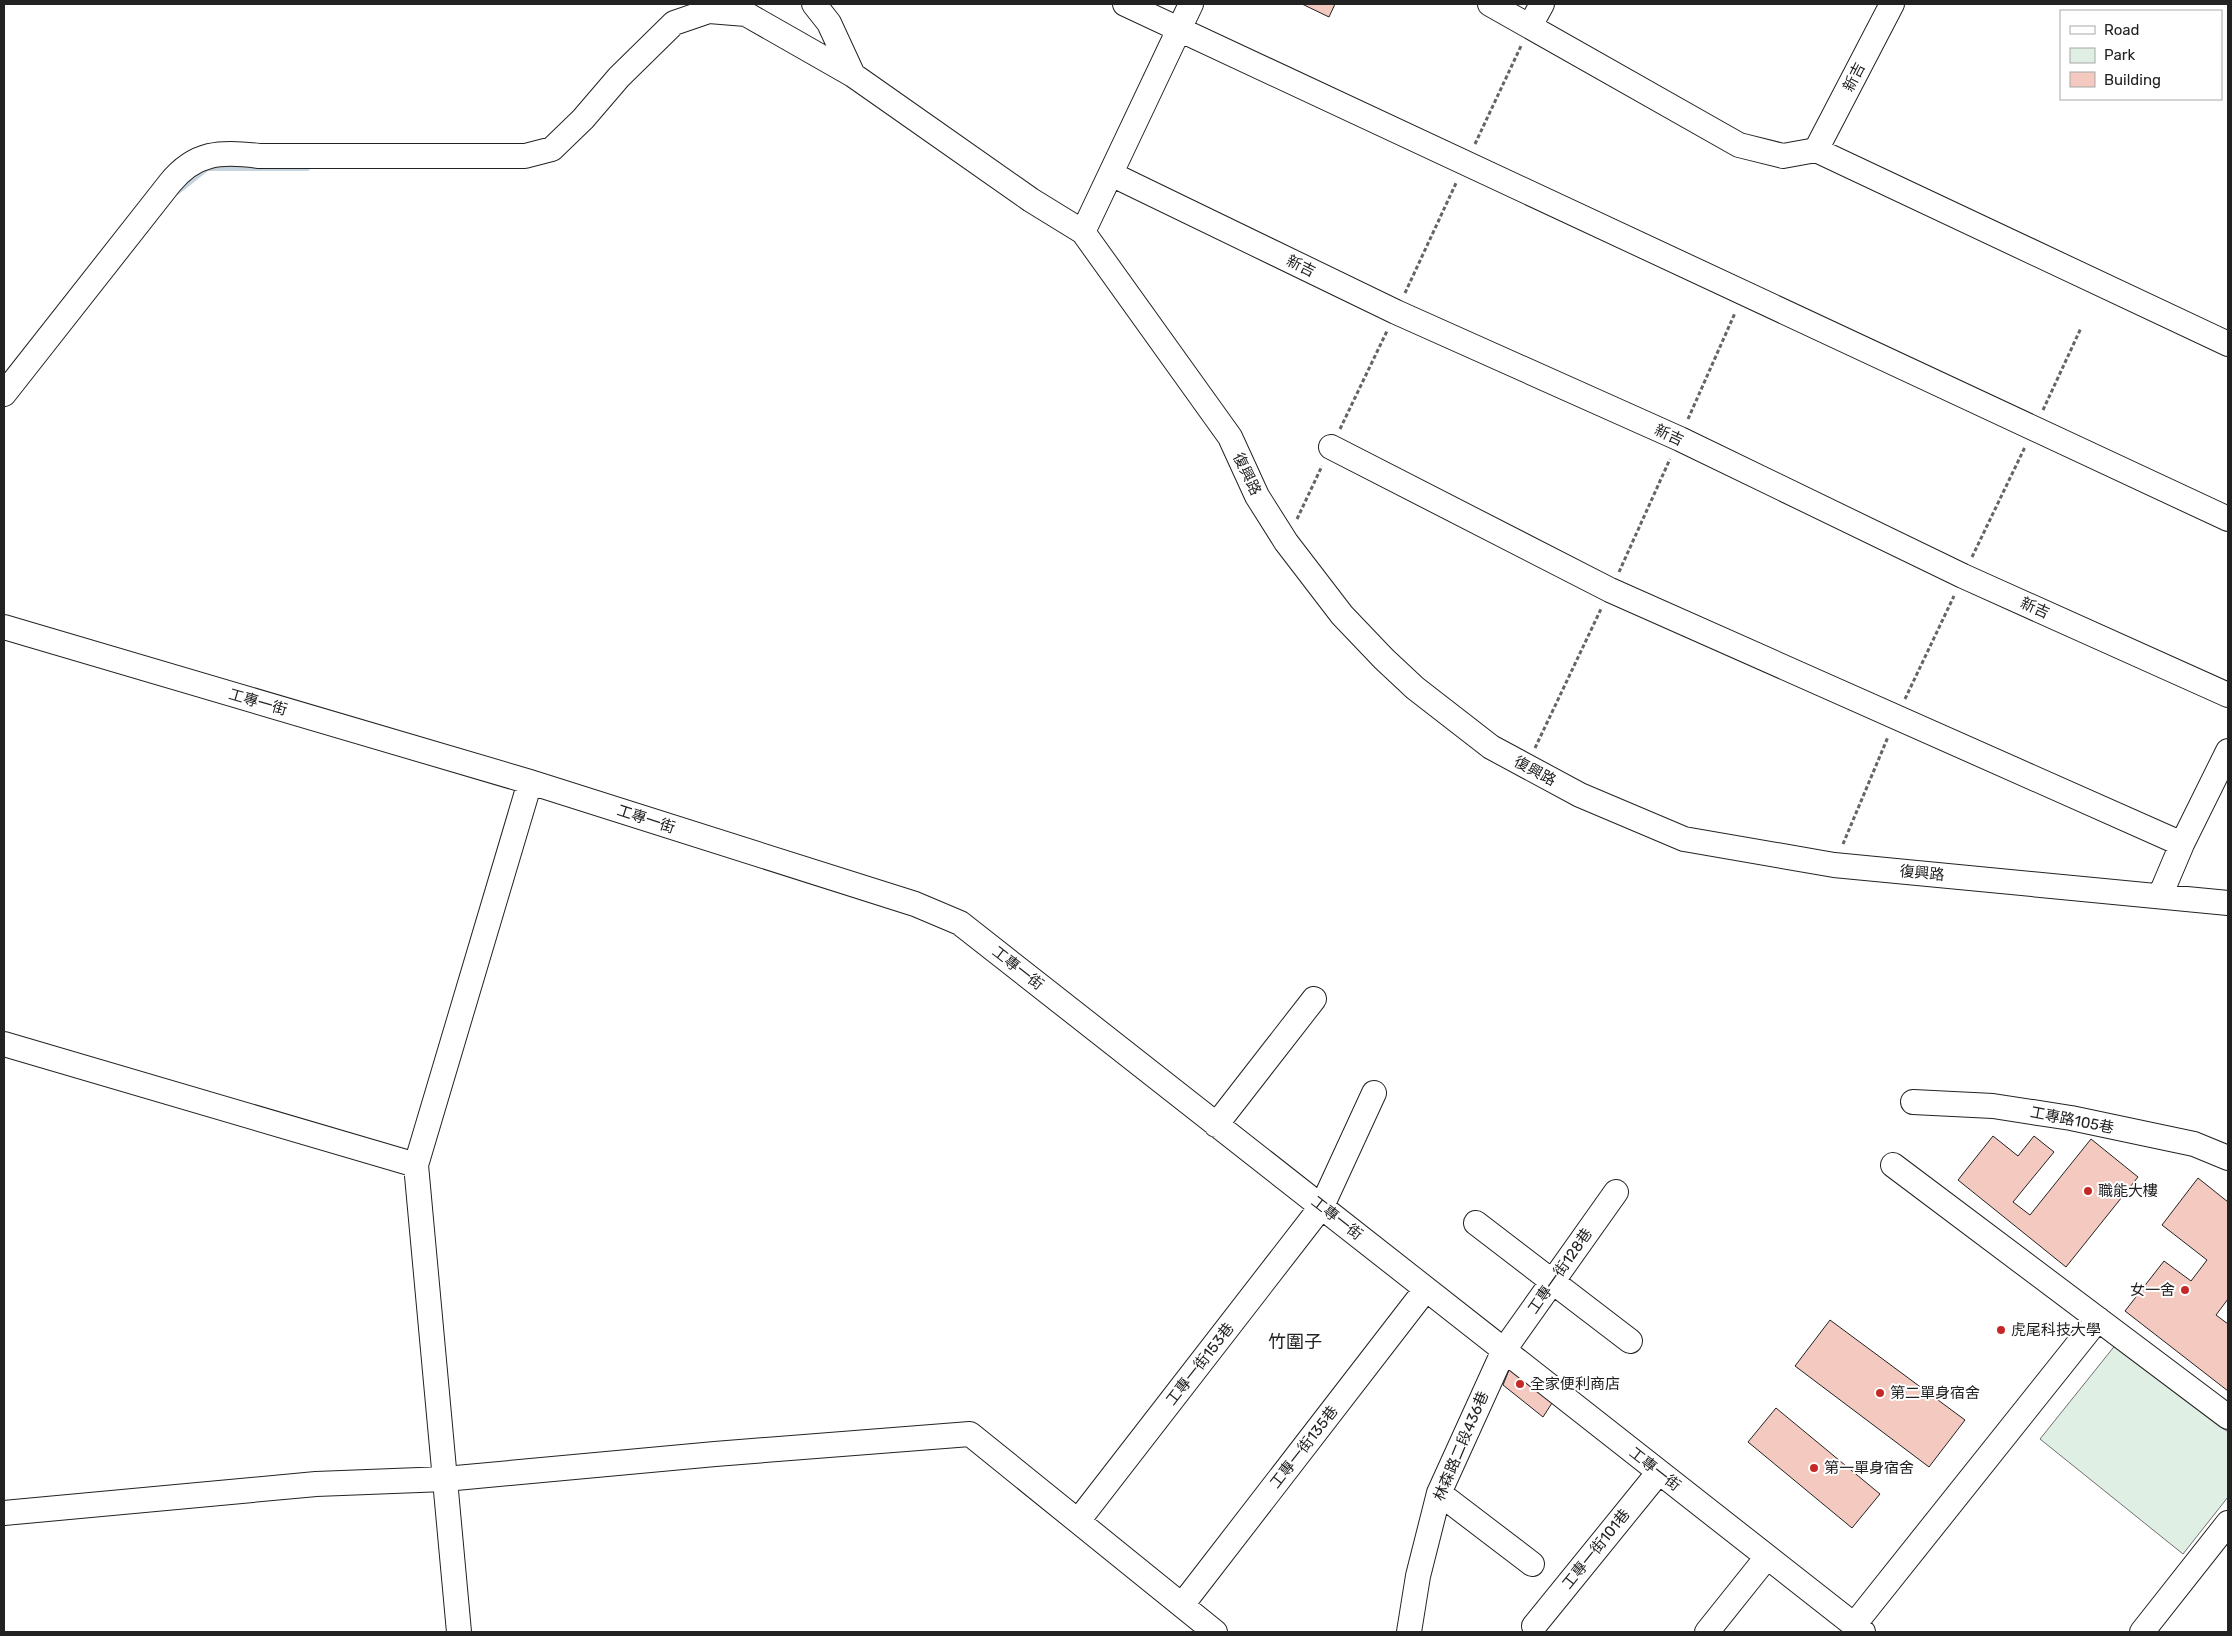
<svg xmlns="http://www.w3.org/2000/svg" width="2232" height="1636" font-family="Rubik,'Noto Sans TC',sans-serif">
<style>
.green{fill:#e0efe3;stroke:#6f6f6f}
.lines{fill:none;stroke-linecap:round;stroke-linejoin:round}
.stream{stroke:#c7d3dd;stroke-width:6}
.building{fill:#f3c9c0;stroke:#222}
.minor-casing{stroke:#222;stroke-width:26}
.path{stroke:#646464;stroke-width:3;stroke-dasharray:4 2.5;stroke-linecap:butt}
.minor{stroke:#fff;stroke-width:24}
.poi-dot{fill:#c62828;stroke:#fff;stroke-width:2}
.labels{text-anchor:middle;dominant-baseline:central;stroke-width:4;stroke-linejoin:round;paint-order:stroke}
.street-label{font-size:15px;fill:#222;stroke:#fff}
.poi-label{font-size:15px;fill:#222;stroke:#fff;text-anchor:start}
.quarter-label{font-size:18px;fill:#222;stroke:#fff}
</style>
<rect width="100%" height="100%" fill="#fff"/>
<!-- green -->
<path class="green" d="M 2117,1343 L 2228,1432 L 2228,1497 L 2183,1554 L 2040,1439 Z"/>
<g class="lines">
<!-- stream -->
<path class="stream" d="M 177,192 L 207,168 L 307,168"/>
</g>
<!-- building -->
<path class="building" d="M 1302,4 L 1335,4 L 1329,17 Z
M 1993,1136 L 2018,1156 L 2034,1136 L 2054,1152 L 2013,1202 L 2030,1215 L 2091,1139 L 2138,1177 L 2066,1267 L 1958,1180 Z
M 2198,1178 L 2228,1202 L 2228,1299 L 2216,1315 L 2228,1324 L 2228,1391 L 2125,1311 L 2164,1261 L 2191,1281 L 2207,1260 L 2162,1225 Z
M 1830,1320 L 1965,1420 L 1929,1467 L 1795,1366 Z
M 1511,1365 L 1554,1400 L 1543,1417 L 1503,1385 Z
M 1776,1408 L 1880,1494 L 1852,1528 L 1748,1442 Z"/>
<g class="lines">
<!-- minor casing -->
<g class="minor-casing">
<path id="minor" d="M 814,4 L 829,23 L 853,75 L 1031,200 L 1083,232 L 1230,437 L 1257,496 L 1286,542 L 1342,615 L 1384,659 L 1415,688 L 1491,747 L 1580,795 L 1684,839 L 1834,865 L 2228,903
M 1125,4 L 2228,519
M 1490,4 L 1739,145 L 1783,156 L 1816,150
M 1892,4 L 1816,150 L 2228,344
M 1530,26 L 1542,4
M 1111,174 L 1396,312 L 1680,439 L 1963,576 L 2228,695
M 1083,232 L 1191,4
M 4,394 L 170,183 C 195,152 221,151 259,156 L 525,156 L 552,149 L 583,119 L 619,77 L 674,23 L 709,11 L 746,14 L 853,75
M 1331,447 L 1610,590 L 2182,844 L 2160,896
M 4,627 L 530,782 L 915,904 L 960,923 L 1863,1632
M 2182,844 L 2228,751
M 4,1044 L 416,1165
M 1913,1102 L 1993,1106 L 2071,1118 L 2194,1144 L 2228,1158
M 1216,1125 L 1314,999
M 1893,1165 L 2228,1417
M 1476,1223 L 1630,1341
M 1439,1493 L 1532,1564
M 4,1513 L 316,1484 L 445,1479 L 715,1454 L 970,1434 L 1215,1632
M 1078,1521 L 1322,1206 L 1374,1093
M 1182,1605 L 1426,1289
M 1854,1625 L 2098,1319
M 1534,1626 L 1659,1472
M 459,1632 L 416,1165 L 530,782
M 1409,1632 L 1418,1576 L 1439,1493 L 1504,1350 L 1616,1192
M 1707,1632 L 1767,1557
M 2142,1632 L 2228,1523"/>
</g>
<!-- path -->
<path class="path" d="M 1475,144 L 1521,46
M 1405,293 L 1457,181
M 2043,410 L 2081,328
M 1688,419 L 1735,313
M 1340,429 L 1387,331
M 1297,519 L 1322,466
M 1972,557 L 2025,447
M 1619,572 L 1670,459
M 1905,699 L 1954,596
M 1535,748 L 1601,609
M 1843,844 L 1888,737"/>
<!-- minor -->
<use href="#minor" class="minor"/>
</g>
<!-- markers -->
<g class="poi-dot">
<circle cx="2088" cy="1191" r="5"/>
<circle cx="2185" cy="1290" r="5"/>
<circle cx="2001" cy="1330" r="5"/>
<circle cx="1520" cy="1384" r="5"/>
<circle cx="1880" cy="1393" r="5"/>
<circle cx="1814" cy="1468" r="5"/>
</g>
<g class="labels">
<!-- street labels -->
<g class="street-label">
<text transform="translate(1854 77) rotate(-63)">新吉</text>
<text transform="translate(1301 266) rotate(26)">新吉</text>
<text transform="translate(1669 435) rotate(25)">新吉</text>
<text transform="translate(1247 474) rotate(64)">復興路</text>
<text transform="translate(2035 608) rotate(24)">新吉</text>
<text transform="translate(258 702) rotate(16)">工專一街</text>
<text transform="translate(1535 771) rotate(28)">復興路</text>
<text transform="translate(646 819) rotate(18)">工專一街</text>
<text transform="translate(1922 873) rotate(5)">復興路</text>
<text transform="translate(1018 968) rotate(38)">工專一街</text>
<text transform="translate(2072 1120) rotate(11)">工專路105巷</text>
<text transform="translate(1337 1218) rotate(38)">工專一街</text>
<text transform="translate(1560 1271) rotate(-55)">工專一街128巷</text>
<text transform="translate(1200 1364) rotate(-52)">工專一街153巷</text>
<text transform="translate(1461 1446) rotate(-67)">林森路二段436巷</text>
<text transform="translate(1304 1447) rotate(-52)">工專一街135巷</text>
<text transform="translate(1655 1469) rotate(38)">工專一街</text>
<text transform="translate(1596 1549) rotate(-51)">工專一街101巷</text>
</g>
<!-- poi labels -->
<g class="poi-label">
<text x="2098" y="1191">職能大樓</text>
<text x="2175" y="1290" text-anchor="end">女一舍</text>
<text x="2011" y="1330">虎尾科技大學</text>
<text x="1530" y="1384">全家便利商店</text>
<text x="1890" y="1393">第二單身宿舍</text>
<text x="1824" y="1468">第一單身宿舍</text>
</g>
<!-- quarter labels -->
<g class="quarter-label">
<text x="1295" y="1342">竹圍子</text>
</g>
</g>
<!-- border -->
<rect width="2232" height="1636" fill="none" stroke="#222222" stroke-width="10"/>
<!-- legend -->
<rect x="2060" y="10" width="162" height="90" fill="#ffffff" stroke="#a7a7a7"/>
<rect x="2070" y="26" width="25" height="8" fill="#ffffff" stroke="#a7a7a7"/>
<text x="2104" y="35" font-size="15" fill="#222222">Road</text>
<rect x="2070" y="48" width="25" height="15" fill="#e0efe3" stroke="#a7a7a7"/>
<text x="2104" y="60" font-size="15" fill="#222222">Park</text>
<rect x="2070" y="72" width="25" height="15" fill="#f3c9c0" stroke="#a7a7a7"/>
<text x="2104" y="85" font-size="15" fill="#222222">Building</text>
</svg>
